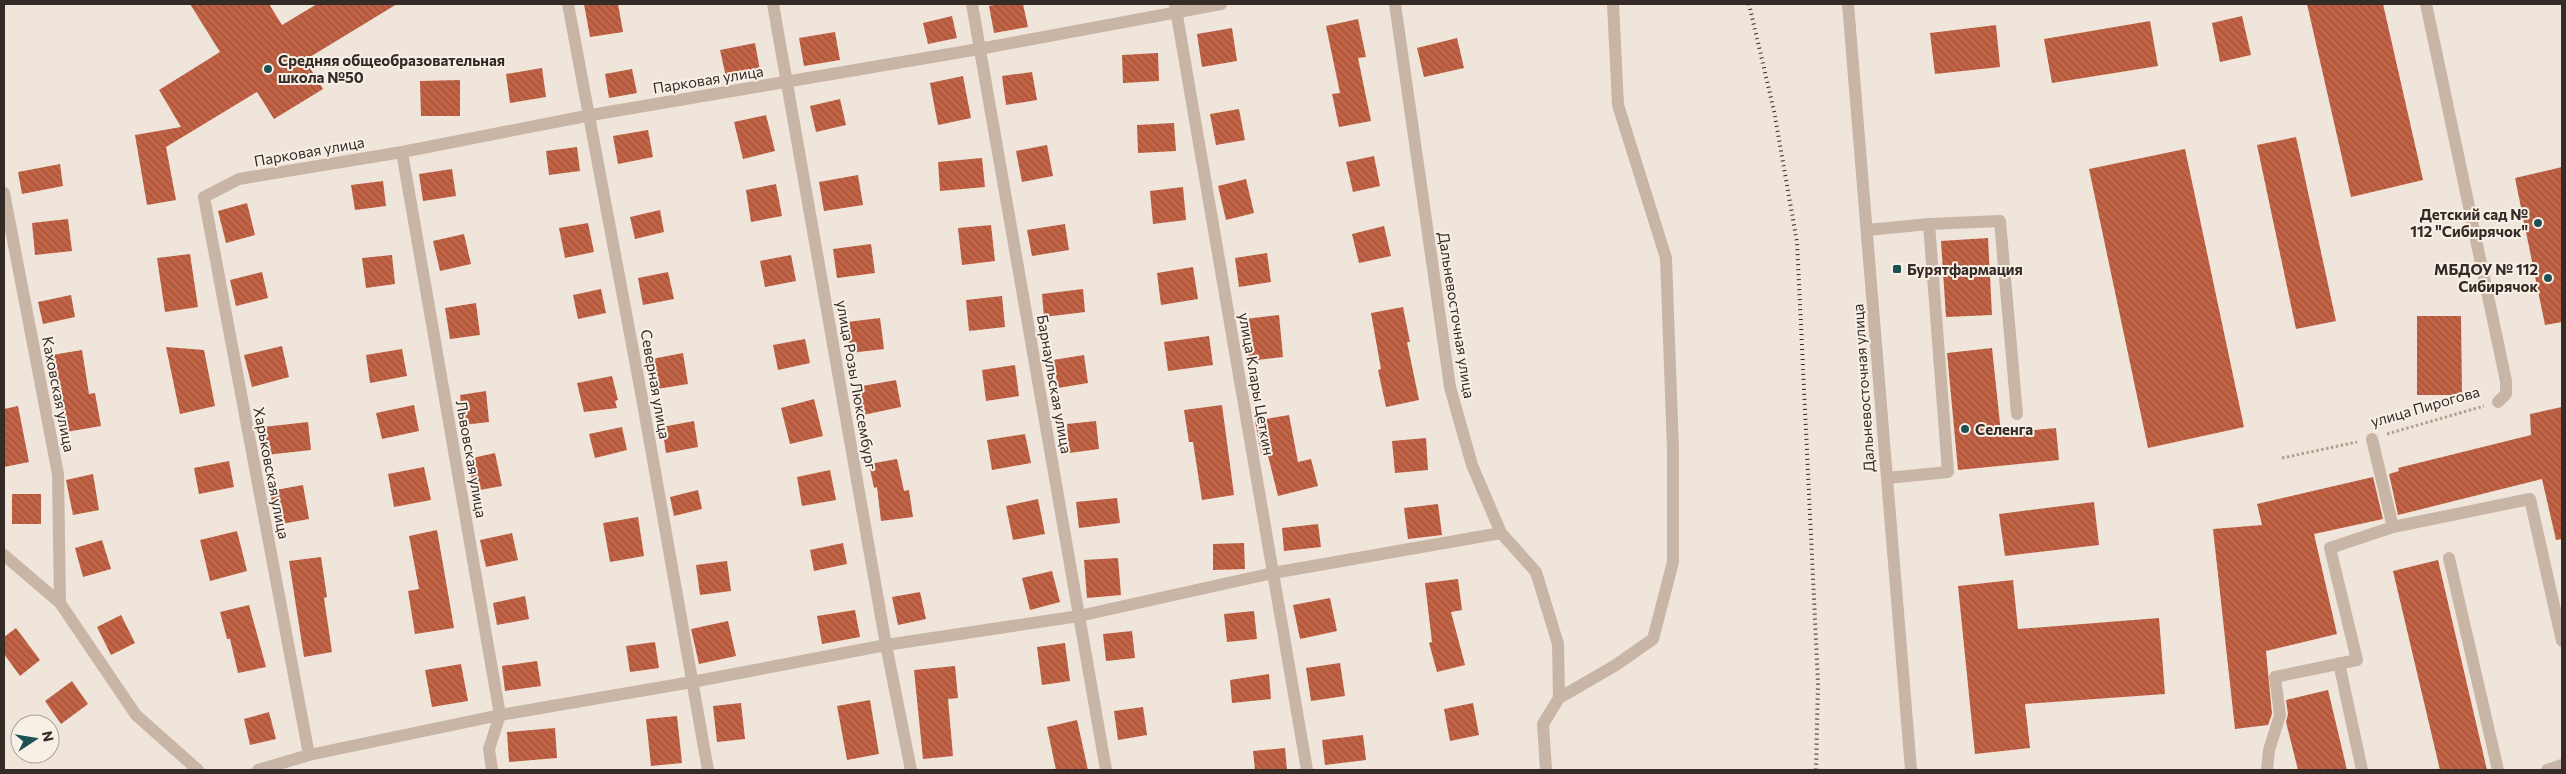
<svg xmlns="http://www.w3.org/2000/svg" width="2566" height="774" font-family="Commissioner,sans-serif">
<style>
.building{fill:url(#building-back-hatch)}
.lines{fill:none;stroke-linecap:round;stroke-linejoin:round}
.path{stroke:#b49f90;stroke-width:3;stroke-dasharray:2.5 2.5;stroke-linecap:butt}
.minor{stroke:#c8b5a6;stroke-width:12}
.rail{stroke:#342b27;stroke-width:4;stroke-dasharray:1 4;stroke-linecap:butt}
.poi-dot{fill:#1e5154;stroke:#f8f0e6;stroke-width:2}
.labels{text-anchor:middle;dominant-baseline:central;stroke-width:4;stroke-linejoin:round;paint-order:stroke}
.poi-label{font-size:15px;font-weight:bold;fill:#342b27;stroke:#f8f0e6;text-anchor:start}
.street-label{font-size:15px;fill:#342b27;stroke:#f8f0e6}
</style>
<defs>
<pattern id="building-back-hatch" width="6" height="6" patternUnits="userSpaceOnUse" patternTransform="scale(1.25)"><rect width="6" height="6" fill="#c26346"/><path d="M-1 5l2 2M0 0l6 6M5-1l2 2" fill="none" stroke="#9e523a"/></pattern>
</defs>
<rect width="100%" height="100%" fill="#f0e5da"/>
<!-- building -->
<path class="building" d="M 190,4 L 269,4 L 282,25 L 317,4 L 397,4 L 305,60 L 323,89 L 274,119 L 257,92 L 166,147 L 176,200 L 147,205 L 135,135 L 181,127 L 159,90 L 220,52 Z
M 584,4 L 618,4 L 623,32 L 590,37 Z
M 999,4 L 1023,4 L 1028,27 L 994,33 L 989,6 Z
M 2307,4 L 2383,4 L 2423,180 L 2351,197 Z
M 952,16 L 957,38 L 928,44 L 923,23 Z
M 2242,16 L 2251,55 L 2220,62 L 2212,23 Z
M 1358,19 L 1366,57 L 1358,58 L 1371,121 L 1339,127 L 1332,94 L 1340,93 L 1326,26 Z
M 2150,21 L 2158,66 L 2052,83 L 2044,39 Z
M 1996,25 L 2000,67 L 1935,74 L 1930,33 Z
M 1232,28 L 1237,61 L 1202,67 L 1197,34 Z
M 835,32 L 840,60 L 804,66 L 799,38 Z
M 1457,38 L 1464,68 L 1424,77 L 1417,48 Z
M 755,43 L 760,70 L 726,77 L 720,50 Z
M 1158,53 L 1159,81 L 1123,83 L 1122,55 Z
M 542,68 L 546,97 L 510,103 L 506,74 Z
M 632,69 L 637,93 L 609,98 L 605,74 Z
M 1032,72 L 1037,100 L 1006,105 L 1002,76 Z
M 963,76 L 971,118 L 938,125 L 930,83 Z
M 460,80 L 460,116 L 421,116 L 420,81 Z
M 840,99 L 846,125 L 816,132 L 810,106 Z
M 1239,109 L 1245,140 L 1216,145 L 1210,114 Z
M 766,115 L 775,151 L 743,159 L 734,122 Z
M 1174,123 L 1176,151 L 1138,153 L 1137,125 Z
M 648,130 L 653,157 L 618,164 L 613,136 Z
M 2296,137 L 2336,321 L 2296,329 L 2257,145 Z
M 1047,145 L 1053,176 L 1022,182 L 1016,151 Z
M 577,147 L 580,171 L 549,175 L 546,151 Z
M 2185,149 L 2244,427 L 2148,448 L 2089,169 Z
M 1374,156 L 1380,186 L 1353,192 L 1346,162 Z
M 982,158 L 985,187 L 940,191 L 938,162 Z
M 60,164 L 63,186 L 22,194 L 18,172 Z
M 2562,167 L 2562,322 L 2545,325 L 2515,178 Z
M 452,169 L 456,196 L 423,201 L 419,174 Z
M 858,175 L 863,205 L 824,211 L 819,182 Z
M 1246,179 L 1254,213 L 1226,220 L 1218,186 Z
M 383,181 L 386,206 L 355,210 L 351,185 Z
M 776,184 L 782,216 L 751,222 L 746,190 Z
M 1183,187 L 1186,220 L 1153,224 L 1150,191 Z
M 247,203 L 255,235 L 226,243 L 218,211 Z
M 660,210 L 664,232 L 635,239 L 630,217 Z
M 68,219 L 72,251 L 35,255 L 32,223 Z
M 588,223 L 594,252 L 565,258 L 559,228 Z
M 1065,224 L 1069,250 L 1032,256 L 1027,230 Z
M 991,225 L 995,261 L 962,265 L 958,228 Z
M 1384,226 L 1391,256 L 1359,263 L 1352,234 Z
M 464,234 L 471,264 L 440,271 L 433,241 Z
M 1988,238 L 1992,315 L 1946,317 L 1941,241 Z
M 871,244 L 875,273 L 837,278 L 833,249 Z
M 1267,253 L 1271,282 L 1239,287 L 1235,258 Z
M 190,254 L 198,307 L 165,312 L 157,258 Z
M 392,255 L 395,284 L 366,288 L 362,258 Z
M 791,255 L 796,281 L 765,287 L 760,261 Z
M 1193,267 L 1198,299 L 1161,305 L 1157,273 Z
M 262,272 L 268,298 L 236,306 L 230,280 Z
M 668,272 L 674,299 L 643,305 L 638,278 Z
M 601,289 L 606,313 L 578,319 L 573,295 Z
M 1083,289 L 1085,312 L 1044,317 L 1042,294 Z
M 71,295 L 75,317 L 43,324 L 38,302 Z
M 1002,296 L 1005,327 L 969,331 L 966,300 Z
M 476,303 L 480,335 L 450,339 L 445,308 Z
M 1403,307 L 1410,342 L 1407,342 L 1419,400 L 1386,407 L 1378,370 L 1381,369 L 1371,313 Z
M 1279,315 L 1283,357 L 1249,361 L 1245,319 Z
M 2417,316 L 2461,316 L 2462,395 L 2417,395 Z
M 880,318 L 884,349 L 850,353 L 847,322 Z
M 1209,336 L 1213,365 L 1168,371 L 1164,342 Z
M 805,339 L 810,363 L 778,370 L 773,345 Z
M 282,346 L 289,377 L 252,387 L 244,355 Z
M 166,347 L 204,350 L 215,406 L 180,414 Z
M 1992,348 L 2001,433 L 2056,428 L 2059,460 L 1958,470 L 1947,353 Z
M 402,349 L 407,376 L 370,383 L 366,355 Z
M 82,350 L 89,394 L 95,393 L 101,426 L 66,432 L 52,355 Z
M 683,353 L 688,384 L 657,389 L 652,359 Z
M 1084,355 L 1088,383 L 1058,388 L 1053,360 Z
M 1015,365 L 1019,396 L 986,401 L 982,370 Z
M 612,376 L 618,400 L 615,401 L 617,408 L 584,412 L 577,383 Z
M 896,380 L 901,407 L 863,415 L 857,387 Z
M 486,391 L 489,422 L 463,425 L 460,395 Z
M 814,399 L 823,436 L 790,444 L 781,408 Z
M 414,405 L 419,431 L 382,439 L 376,413 Z
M 1222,405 L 1234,495 L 1202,500 L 1193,442 L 1189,442 L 1184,410 Z
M 18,406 L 29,462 L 4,467 L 4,409 Z
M 2562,407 L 2562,539 L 2556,540 L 2542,479 L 2398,515 L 2389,474 L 2399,471 L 2398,468 L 2531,435 L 2530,414 Z
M 1289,415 L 1298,462 L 1311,459 L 1318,486 L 1278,496 L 1267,452 L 1261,453 L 1255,421 Z
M 694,421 L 698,447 L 666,453 L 662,427 Z
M 1096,421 L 1099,449 L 1069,453 L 1067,424 Z
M 308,422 L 311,450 L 266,455 L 263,427 Z
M 622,427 L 627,450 L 595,458 L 589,434 Z
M 1025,434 L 1031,463 L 992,470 L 987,440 Z
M 1426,438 L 1428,470 L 1395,473 L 1392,441 Z
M 495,453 L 502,486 L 474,491 L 468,459 Z
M 897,459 L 904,491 L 909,490 L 913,517 L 881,521 L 877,487 L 874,488 L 869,464 Z
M 229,461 L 234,487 L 199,494 L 194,468 Z
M 424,467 L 431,500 L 394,507 L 388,474 Z
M 830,470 L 836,500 L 802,506 L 797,477 Z
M 93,474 L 99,510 L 73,515 L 66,480 Z
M 2373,477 L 2383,519 L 2314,534 L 2337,634 L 2266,651 L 2272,714 L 2268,725 L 2235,729 L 2213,529 L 2262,525 L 2257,504 Z
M 303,485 L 309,519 L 276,525 L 270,491 Z
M 698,490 L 702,509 L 674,516 L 670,497 Z
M 12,494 L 41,494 L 41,524 L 12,524 Z
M 1117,498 L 1120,523 L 1079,528 L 1076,502 Z
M 1038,499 L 1045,534 L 1013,540 L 1006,506 Z
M 2094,502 L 2099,545 L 2005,556 L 1999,514 Z
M 1438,504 L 1442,535 L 1408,539 L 1404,508 Z
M 638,517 L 644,556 L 610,562 L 603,523 Z
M 1318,524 L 1321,547 L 1284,551 L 1282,528 Z
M 437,530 L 454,628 L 415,634 L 408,591 L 419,589 L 409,536 Z
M 237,531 L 247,571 L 210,581 L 200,540 Z
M 512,533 L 518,560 L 486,567 L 480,540 Z
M 102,540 L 111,569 L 83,577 L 75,548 Z
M 843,543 L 847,564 L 814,571 L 810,550 Z
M 1244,543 L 1245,569 L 1213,570 L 1213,544 Z
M 321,557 L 327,597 L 324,598 L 332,652 L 304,657 L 289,561 Z
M 1118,558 L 1121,595 L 1087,598 L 1084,560 Z
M 2438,560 L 2487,770 L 2440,770 L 2393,571 Z
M 727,561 L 731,591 L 700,595 L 696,565 Z
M 1052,571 L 1060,602 L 1030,610 L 1022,578 Z
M 1458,579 L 1462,610 L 1451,612 L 1465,665 L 1437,672 L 1429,643 L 1432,642 L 1425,583 Z
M 2013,580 L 2018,629 L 2159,618 L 2165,694 L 2025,704 L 2030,748 L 1975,754 L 1958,586 Z
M 920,592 L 926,619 L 898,625 L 892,597 Z
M 525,596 L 529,619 L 497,625 L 493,603 Z
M 1330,598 L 1337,631 L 1300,639 L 1293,605 Z
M 249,605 L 266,667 L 238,673 L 230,639 L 227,639 L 220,612 Z
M 855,610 L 860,637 L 822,644 L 817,616 Z
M 1254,611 L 1257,639 L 1227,642 L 1224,614 Z
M 121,615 L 135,643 L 111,655 L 97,627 Z
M 728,621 L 736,656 L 699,664 L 691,629 Z
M 16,628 L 40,660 L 20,676 L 4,654 L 4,637 Z
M 1132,631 L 1135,658 L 1106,661 L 1103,634 Z
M 655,642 L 659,668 L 630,672 L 626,646 Z
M 1065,643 L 1070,681 L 1042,685 L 1037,647 Z
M 537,661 L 541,686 L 505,691 L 502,666 Z
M 1340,663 L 1345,696 L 1311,701 L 1306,668 Z
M 461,664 L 468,701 L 432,707 L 425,670 Z
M 955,666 L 958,698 L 948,699 L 953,756 L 923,759 L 914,670 Z
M 1269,674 L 1271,699 L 1232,703 L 1230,680 Z
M 72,681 L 88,704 L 61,724 L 45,701 Z
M 2328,690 L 2347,770 L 2298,770 L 2286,722 L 2288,714 L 2286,700 Z
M 870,700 L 879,754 L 847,760 L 837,706 Z
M 741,703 L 745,739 L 717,742 L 713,706 Z
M 1473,703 L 1479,735 L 1450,741 L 1444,709 Z
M 1143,707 L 1147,735 L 1118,740 L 1114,711 Z
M 269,712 L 276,739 L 250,745 L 244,719 Z
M 677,716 L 682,763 L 651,766 L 646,719 Z
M 1077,720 L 1088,770 L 1056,770 L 1047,727 Z
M 555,728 L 557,758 L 509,762 L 507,732 Z
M 1363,735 L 1366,760 L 1325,765 L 1322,740 Z
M 1285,748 L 1287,770 L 1255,770 L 1253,751 Z"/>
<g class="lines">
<!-- path -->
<path class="path" d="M 2387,434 L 2484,406
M 2282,458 L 2357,442"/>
<!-- minor -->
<path class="minor" d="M 568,4 L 642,398 L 708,770
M 773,4 L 886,645 L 911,770
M 972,4 L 1106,770
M 1175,4 L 1307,770
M 1395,4 L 1450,387 L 1472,465 L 1501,533 L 1536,572 L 1558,644 L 1559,698
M 1848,4 L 1911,770
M 2426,4 L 2506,381 L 2506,394 L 2498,402
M 402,152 L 500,715 L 489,749 L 492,770
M 4,193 L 58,474 L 60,603
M 1867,230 L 1929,224
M 2372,439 L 2393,527
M 1887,478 L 1948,472 L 1929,224 L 2000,221 L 2017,414
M 4,555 L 60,603 L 136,715 L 198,770
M 2449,558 L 2498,770
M 2339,663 L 2362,770
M 309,755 L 204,197 L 239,179 L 402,152 L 591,115 L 979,49 L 1221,4
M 258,770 L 309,755 L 500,715 L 692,682 L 886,645 L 1079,616 L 1273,573 L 1501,533
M 1546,770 L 1543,724 L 1559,698 L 1616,665 L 1653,639 L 1673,562 L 1673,449 L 1666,258 L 1618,105 L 1613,4
M 2267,770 L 2269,750 L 2280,715 L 2275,677 L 2357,660 L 2330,548 L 2393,527 L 2530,499 L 2562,641
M 2547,770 L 2562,765"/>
<!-- rail -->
<path class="rail" d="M 1749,4 L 1774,111 L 1797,242 L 1818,683 L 1816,770"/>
</g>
<!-- markers -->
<g class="poi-dot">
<circle cx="268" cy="69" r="5"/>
<circle cx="2538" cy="223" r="5"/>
<rect x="1892" y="264" width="10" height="10" rx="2.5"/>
<circle cx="2548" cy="278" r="5"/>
<circle cx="1965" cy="429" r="5"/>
</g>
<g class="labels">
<!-- poi labels -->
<g class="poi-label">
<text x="278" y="60">Средняя общеобразовательная<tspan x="278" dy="17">школа №50</tspan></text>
<text x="2528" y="214" text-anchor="end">Детский сад №<tspan x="2528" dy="17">112 "Сибирячок"</tspan></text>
<text x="1907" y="269">Бурятфармация</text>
<text x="2538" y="269" text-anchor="end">МБДОУ № 112<tspan x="2538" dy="17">Сибирячок</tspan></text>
<text x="1975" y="429">Селенга</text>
</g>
<!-- street labels -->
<g class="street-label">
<text transform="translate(708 79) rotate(-9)">Парковая улица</text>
<text transform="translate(309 151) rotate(-10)">Парковая улица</text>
<text transform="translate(1457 315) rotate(81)">Дальневосточная улица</text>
<text transform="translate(656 384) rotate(80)">Северная улица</text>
<text transform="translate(1055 384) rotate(80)">Барнаульская улица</text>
<text transform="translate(1257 384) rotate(80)">улица Клары Цеткин</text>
<text transform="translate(857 385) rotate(80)">улица Розы Люксембург</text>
<text transform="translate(1863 388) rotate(-94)">Дальневосточная улица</text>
<text transform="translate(59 394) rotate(79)">Каховская улица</text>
<text transform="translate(2425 406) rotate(-16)">улица Пирогова</text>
<text transform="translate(472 459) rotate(80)">Львовская улица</text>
<text transform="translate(272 473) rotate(79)">Харьковская улица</text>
</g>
</g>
<!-- border -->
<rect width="2566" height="774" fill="none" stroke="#342b27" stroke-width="10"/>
<!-- north arrow -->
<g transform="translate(35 739) rotate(78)"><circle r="24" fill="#f8f0e6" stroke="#aaa19a"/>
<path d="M0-4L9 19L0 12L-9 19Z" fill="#1e5154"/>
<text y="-8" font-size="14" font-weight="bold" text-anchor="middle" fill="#342b27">N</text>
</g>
</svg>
